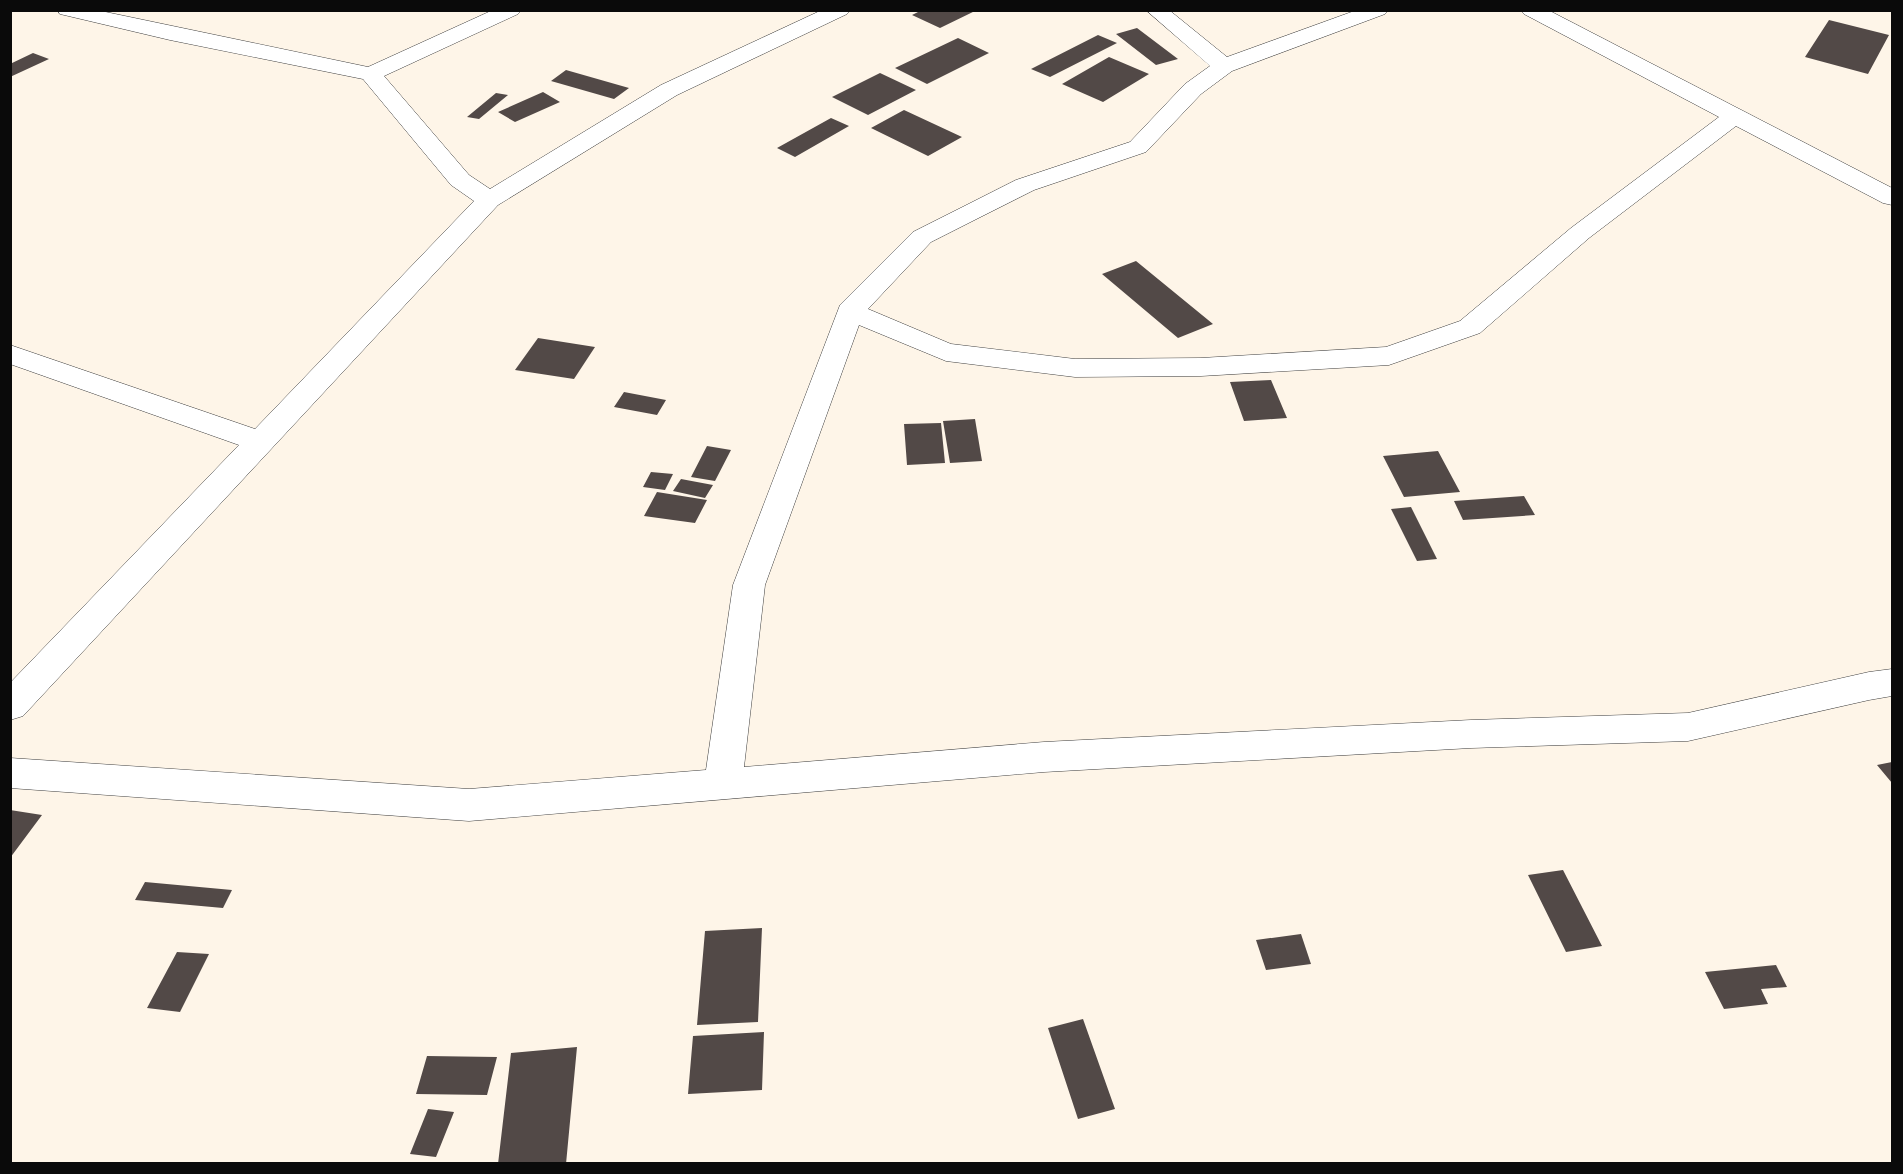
<svg xmlns="http://www.w3.org/2000/svg" width="1903" height="1174" font-family="Merriweather,serif">
<style>
.building{fill:#524947}
.lines{fill:none;stroke-linecap:round;stroke-linejoin:round}
.street-casing{stroke:#3d3d3d;stroke-width:1}
.street{fill:#fff;fill-rule:evenodd}
</style>
<rect width="100%" height="100%" fill="#fef5e8"/>
<!-- building -->
<path class="building" d="M 922,10 L 977,10 L 940,28 L 912,15 Z
M 1829,20 L 1889,35 L 1868,74 L 1805,57 Z
M 1137,28 L 1178,59 L 1156,65 L 1116,34 Z
M 1098,35 L 1117,43 L 1050,77 L 1031,69 Z
M 958,38 L 989,53 L 927,84 L 895,68 Z
M 33,53 L 49,59 L 10,77 L 10,64 Z
M 1109,57 L 1149,74 L 1103,102 L 1062,84 Z
M 566,70 L 629,88 L 614,99 L 551,81 Z
M 880,73 L 916,90 L 868,115 L 832,97 Z
M 543,92 L 560,102 L 515,122 L 498,112 Z
M 496,93 L 508,95 L 479,119 L 467,117 Z
M 904,110 L 962,137 L 928,156 L 871,128 Z
M 831,118 L 849,126 L 795,157 L 777,148 Z
M 1136,261 L 1213,324 L 1178,338 L 1102,274 Z
M 538,338 L 595,347 L 574,379 L 515,370 Z
M 1271,380 L 1287,418 L 1244,421 L 1230,382 Z
M 624,392 L 666,400 L 657,415 L 614,407 Z
M 975,419 L 982,461 L 950,463 L 943,421 Z
M 941,423 L 945,463 L 907,465 L 904,424 Z
M 707,446 L 731,450 L 715,481 L 691,477 Z
M 1438,451 L 1460,492 L 1404,497 L 1383,456 Z
M 651,472 L 673,474 L 665,490 L 643,487 Z
M 681,479 L 713,485 L 705,498 L 673,491 Z
M 657,492 L 707,500 L 695,523 L 644,516 Z
M 1524,496 L 1535,515 L 1463,520 L 1454,501 Z
M 1411,507 L 1437,559 L 1417,561 L 1391,509 Z
M 1892,762 L 1892,783 L 1877,765 Z
M 10,810 L 42,815 L 10,858 Z
M 1563,870 L 1602,946 L 1566,952 L 1528,875 Z
M 145,882 L 232,890 L 223,908 L 135,900 Z
M 762,928 L 758,1022 L 697,1025 L 705,931 Z
M 1301,934 L 1311,964 L 1266,970 L 1256,940 Z
M 177,952 L 209,954 L 180,1012 L 147,1008 Z
M 1776,965 L 1787,987 L 1761,989 L 1768,1004 L 1724,1009 L 1705,972 Z
M 1083,1019 L 1115,1109 L 1078,1119 L 1048,1028 Z
M 764,1032 L 762,1090 L 688,1094 L 693,1036 Z
M 577,1047 L 566,1164 L 498,1164 L 511,1053 Z
M 427,1056 L 497,1057 L 487,1095 L 416,1094 Z
M 428,1109 L 454,1112 L 436,1157 L 410,1154 Z"/>
<g class="lines">
<!-- street casing -->
<g class="street-casing">
<path id="street" d="M 57,10 L 96,10 L 368,67 L 493,10 L 521,10 L 518,14 L 384,76 L 469,175 L 490,189 L 661,85 L 822,10 L 850,10 L 847,14 L 677,95 L 498,205 L 23,716 L 10,720 L 10,683 L 239,445 L 10,364 L 10,345 L 255,429 L 474,201 L 451,185 L 363,79 L 170,40 L 60,14 Z
M 1146,10 L 1169,10 L 1227,57 L 1357,10 L 1388,10 L 1385,14 L 1232,71 L 1201,94 L 1146,152 L 1034,190 L 931,242 L 868,309 L 951,344 L 1075,359 L 1201,358 L 1386,347 L 1460,321 L 1571,228 L 1719,117 L 1524,14 L 1521,10 L 1548,10 L 1892,188 L 1892,205 L 1883,203 L 1736,126 L 1589,238 L 1480,333 L 1389,365 L 1201,376 L 1075,377 L 946,361 L 859,325 L 765,585 L 744,767 L 1044,742 L 1471,720 L 1688,713 L 1869,672 L 1892,669 L 1892,696 L 1869,700 L 1688,741 L 1471,748 L 1044,772 L 469,821 L 10,788 L 10,758 L 469,789 L 706,770 L 733,585 L 840,305 L 913,232 L 1016,180 L 1130,142 L 1185,84 L 1210,66 Z"/>
</g>
<!-- street -->
<use href="#street" class="street"/>
</g>
<!-- border -->
<rect width="1903" height="1174" fill="none" stroke="#0a0a0a" stroke-width="24"/>
</svg>
